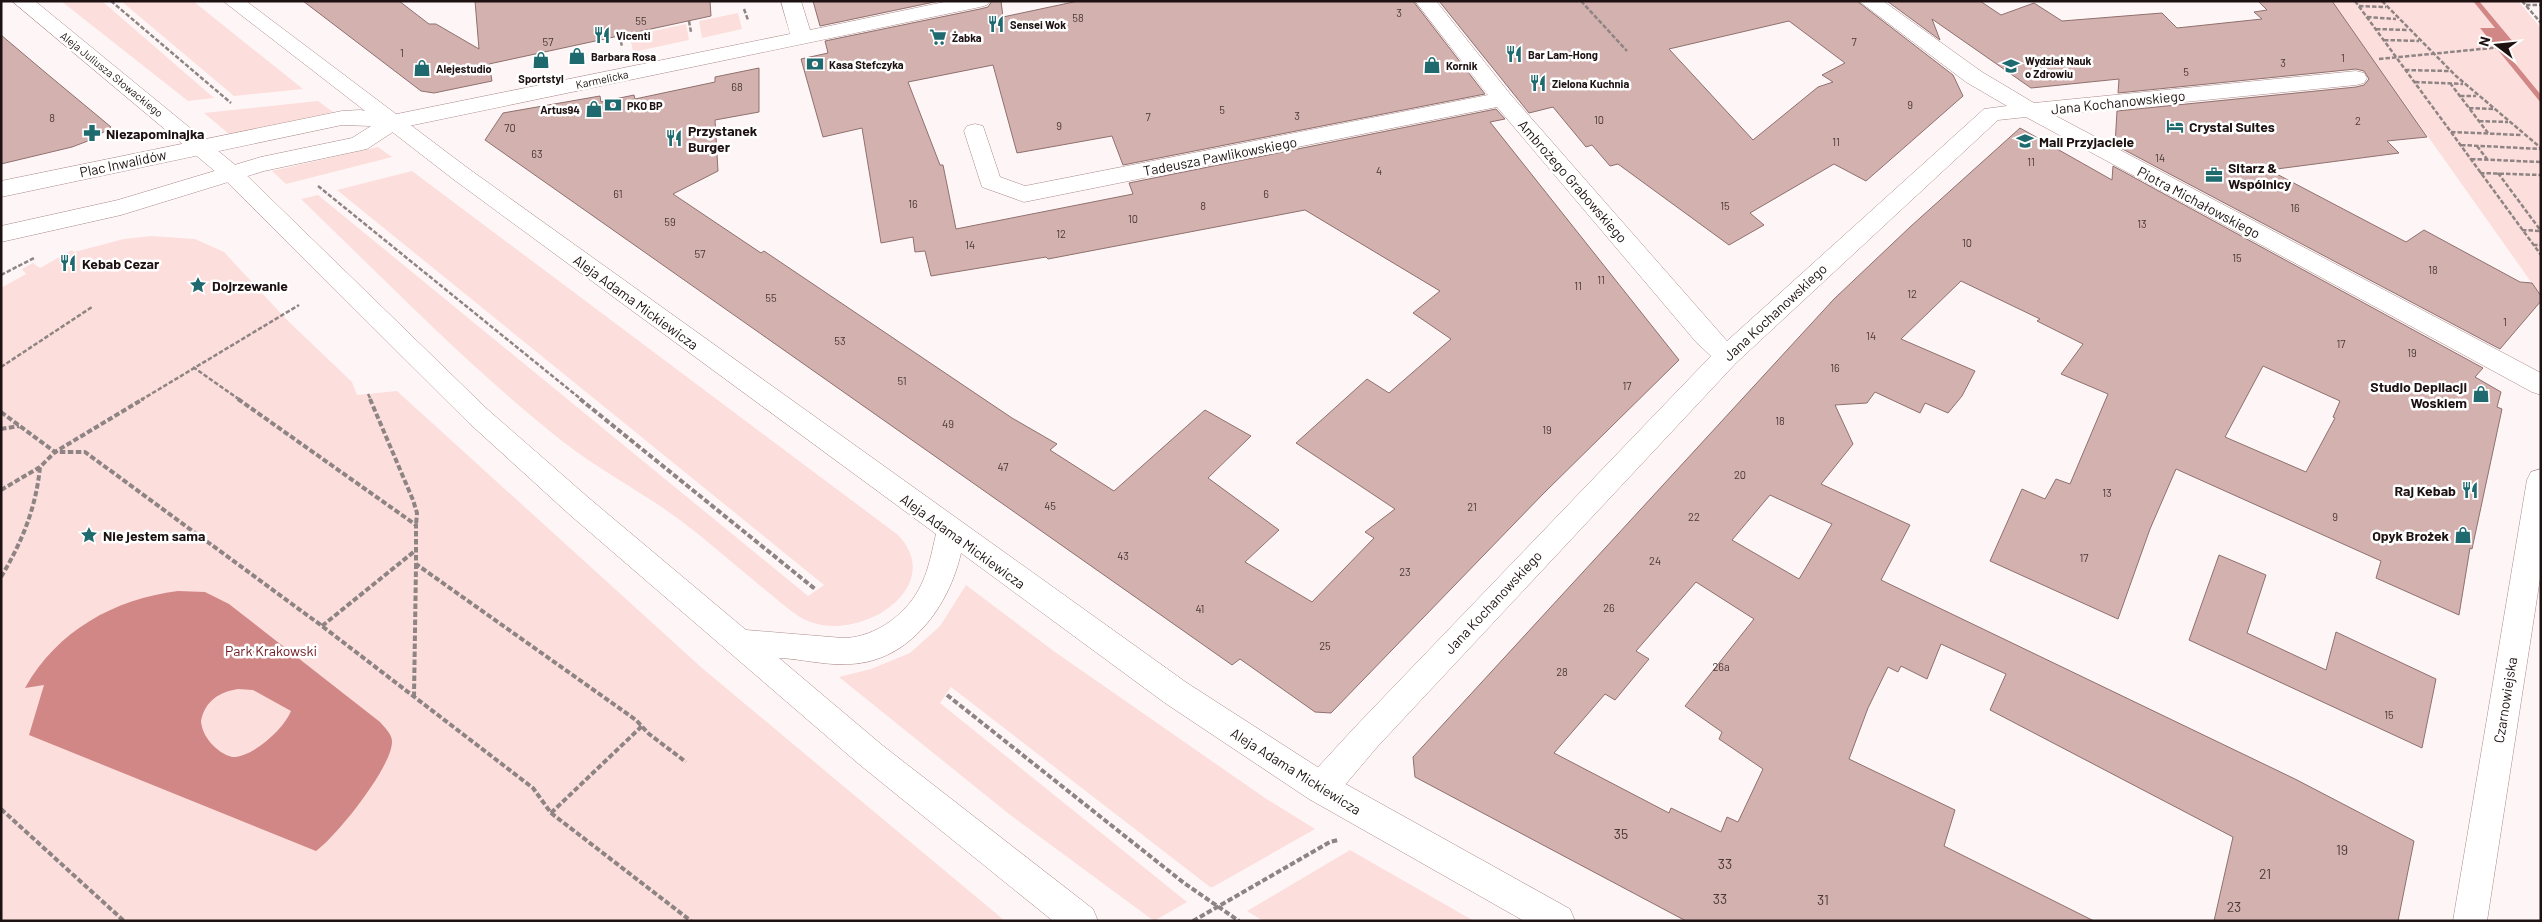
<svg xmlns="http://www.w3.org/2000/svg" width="2542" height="922" font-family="Barlow,sans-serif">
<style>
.green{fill:#fcdedc}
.water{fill:#d18785;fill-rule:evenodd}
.building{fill:#d3b1af;stroke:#8f706e;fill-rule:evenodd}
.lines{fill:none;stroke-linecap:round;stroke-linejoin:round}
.minor-casing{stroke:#aa8987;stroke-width:1}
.major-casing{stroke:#aa8987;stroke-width:1}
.path-far1{stroke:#8e8484;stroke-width:2.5;stroke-dasharray:4.5 2;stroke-linecap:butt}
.path{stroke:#8e8484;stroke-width:4;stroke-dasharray:5.5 2.5;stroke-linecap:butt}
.minor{fill:#fff;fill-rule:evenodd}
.major{fill:#fff;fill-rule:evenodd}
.labels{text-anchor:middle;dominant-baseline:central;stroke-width:5;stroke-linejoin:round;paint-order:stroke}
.number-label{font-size:11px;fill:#4a3938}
.far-poi-label{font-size:11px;font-weight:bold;fill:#1d1111;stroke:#fff;text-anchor:start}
.far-street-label{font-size:11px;fill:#1d1111;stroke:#fff}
.street-label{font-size:14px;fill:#1d1111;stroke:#fff}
.poi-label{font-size:14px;font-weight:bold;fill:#1d1111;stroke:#fff;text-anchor:start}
.park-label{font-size:14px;fill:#6e161f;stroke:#fff}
.near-number-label{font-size:14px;fill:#4a3938}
</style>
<rect width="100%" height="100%" fill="#fef6f6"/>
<!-- green -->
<path class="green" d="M 61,1 L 102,1 L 214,98 L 188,101 Z
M 121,1 L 193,1 L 303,89 L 234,96 Z
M 2332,1 L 2518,1 L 2541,28 L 2541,296 Z
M 738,13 L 742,29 L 702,38 L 699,21 Z
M 686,24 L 689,40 L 633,52 L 630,36 Z
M 318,101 L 333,112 L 229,134 L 204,113 Z
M 378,147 L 392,157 L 286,184 L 272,171 Z
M 412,171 L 898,535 C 950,589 852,649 800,617 C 787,609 776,598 764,589 C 736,566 709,542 680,520 C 642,492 599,470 562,441 C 469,367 386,281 301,199 L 318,195 L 808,596 L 824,585 L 337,190 Z
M 151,236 L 195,239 L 224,252 L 287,320 L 352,382 L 357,395 L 397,391 L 702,668 L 1005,921 L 1,921 L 1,288 L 26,274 L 22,269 L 33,263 L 40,268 L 72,250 L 74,252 L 124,239 Z
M 966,585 L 1055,652 L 1265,798 L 1315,829 L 1213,887 L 1210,887 L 951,687 L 940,703 L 1187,902 L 1154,921 L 1009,814 L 839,677 L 871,669 L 910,653 L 940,626 Z
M 1350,850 L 1474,921 L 1263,921 L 1247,911 Z"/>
<!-- water -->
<path class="water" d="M 2473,1 L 2479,1 L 2514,43 L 2500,45 L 2541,95 L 2541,103 L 2480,28 L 2495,28 Z
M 178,591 L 205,592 L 229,604 L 380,722 C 384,727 392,734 392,741 C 393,766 336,837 316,851 L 29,735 L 44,685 L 25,688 C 57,631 114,599 178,591 ZM 238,689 L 253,690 L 291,711 C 284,729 252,758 232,757 C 217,753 202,737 201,721 C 205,701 219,692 238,689 Z"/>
<!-- building -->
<path class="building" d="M 303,1 L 399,1 L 429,24 L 436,24 L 479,49 L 475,1 L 710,1 L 711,16 L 489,64 L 492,81 L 434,93 L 421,91 Z
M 813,1 L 939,1 L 820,26 Z
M 992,1 L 1001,1 L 1003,17 L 1078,1 L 1413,1 L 1485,94 L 1123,165 L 1112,136 L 1017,153 L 993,65 L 908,82 L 940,165 L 943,165 L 956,229 L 1133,194 L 1129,183 L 1496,109 L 1505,119 L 1490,122 L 1679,360 L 1543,494 L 1331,713 L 1315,712 L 1240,659 L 1232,665 L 485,140 L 503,113 L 600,96 L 601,102 L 634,95 L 635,99 L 715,82 L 715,77 L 759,68 L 759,112 L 715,120 L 718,171 L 673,194 L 761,253 L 764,251 L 1012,418 L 1057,444 L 1050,450 L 1114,491 L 1205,410 L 1251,436 L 1208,478 L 1279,530 L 1245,562 L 1312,602 L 1374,538 L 1365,532 L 1395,509 L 1296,443 L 1367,379 L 1389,393 L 1451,339 L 1413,313 L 1440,291 L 1305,210 L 1048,259 L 1046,257 L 931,276 L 925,251 L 915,252 L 913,237 L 881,243 L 862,128 L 823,137 L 801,59 L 828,53 L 825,41 L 980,9 L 988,7 Z
M 1439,1 L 1857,1 L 1953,75 L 1963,96 L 1866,181 L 1834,164 L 1750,213 L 1764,225 L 1729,245 L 1618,164 L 1610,166 L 1592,145 L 1586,147 L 1553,107 L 1529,113 ZM 1789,21 L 1845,63 L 1822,75 L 1833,82 L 1818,87 L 1753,140 L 1669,49 Z
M 1887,1 L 1980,1 L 2001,15 L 2034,3 L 2062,21 L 2162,13 L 2177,28 L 2262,19 L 2254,12 L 2267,10 L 2258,1 L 2332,1 L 2427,137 L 2387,141 L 2399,153 L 2269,170 L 2406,242 L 2424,230 L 2520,282 L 2532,283 L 2541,296 L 2541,301 L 2500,349 L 2115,145 L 2117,111 L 2356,87 L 2364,85 L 2369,79 L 2364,71 L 2356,69 L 2118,93 L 2119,79 L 2031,88 L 1932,19 L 1940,40 Z
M 1,35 L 46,73 L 111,127 L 93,139 L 72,147 L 1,164 Z
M 2020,128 L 2112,180 L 2113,166 L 2483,368 L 2475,377 L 2501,392 L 2497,407 L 2502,409 L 2472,549 L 2470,548 L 2459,615 L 2376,578 L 2381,561 L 2176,469 L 2150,529 L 2118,619 L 1990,561 L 2022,489 L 2045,499 L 2056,479 L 2070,484 L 2108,394 L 2061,374 L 2083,344 L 2037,321 L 2040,319 L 1961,281 L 1901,339 L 1975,371 L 1962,396 L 1948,413 L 1925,403 L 1920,413 L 1875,392 L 1867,403 L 1835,405 L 1853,444 L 1821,484 L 1910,525 L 1881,580 L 2295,779 L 2414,841 L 2398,921 L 2214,921 L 2233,837 L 1990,710 L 2006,674 L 1941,644 L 1927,679 L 1901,666 L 1898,672 L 1888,667 L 1868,708 L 1849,759 L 1955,810 L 1944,846 L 2094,921 L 1686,921 L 1415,777 L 1413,757 L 1834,299 L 1910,227 ZM 2263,366 L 2340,401 L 2333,417 L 2335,418 L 2306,472 L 2225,437 ZM 1770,495 L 1832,524 L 1799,579 L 1732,540 ZM 1696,582 L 1754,619 L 1685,706 L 1722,732 L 1719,739 L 1763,769 L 1738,822 L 1727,817 L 1721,832 L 1671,808 L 1669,813 L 1554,753 L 1605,694 L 1615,700 L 1649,659 L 1636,651 Z
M 2219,555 L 2266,575 L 2247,633 L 2326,670 L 2336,632 L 2436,679 L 2422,748 L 2189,640 Z"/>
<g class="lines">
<!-- minor casing -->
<g class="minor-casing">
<path id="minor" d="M 781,1 L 801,1 L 810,30 L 949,1 L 990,1 L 987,5 L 980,7 L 399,128 L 367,149 L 264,171 L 121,215 L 1,242 L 1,226 L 118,200 L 261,157 L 352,138 L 371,126 L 342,125 L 1,197 L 1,181 L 342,111 L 360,110 L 392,115 L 790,34 Z
M 1415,1 L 1436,1 L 1510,94 L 1727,341 L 1984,109 L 2007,106 L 1966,82 L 1859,1 L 1883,1 L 1982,72 L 2034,103 L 2356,71 L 2364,73 L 2367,78 L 2364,83 L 2356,85 L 2054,115 L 2541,373 L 2541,395 L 2532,392 L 2026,117 L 1998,120 L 1736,363 L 1378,746 L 1333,799 L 1321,803 L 1309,799 L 1305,788 L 1309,777 L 1356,726 L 1711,356 L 1696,342 L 1497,107 L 1024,202 L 982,187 L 964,131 L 967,126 L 975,124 L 983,126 L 1000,177 L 1025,186 L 1488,95 Z
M 2541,469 L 2541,572 L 2487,921 L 2453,921 L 2527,480 L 2531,472 Z"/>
</g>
<!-- major casing -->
<g class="major-casing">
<path id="major" d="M 12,1 L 35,1 L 239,168 L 487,409 L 590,499 L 746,630 L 843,638 C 875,638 909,613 922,583 C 929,568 932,551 936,534 L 453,179 L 223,1 L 246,1 L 469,169 L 1187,683 L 1333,777 L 1570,909 L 1575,921 L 1524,921 L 1309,799 L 1165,703 L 961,553 C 949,606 910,661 851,664 C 827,666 803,659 779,658 L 882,745 L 1093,909 L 1098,921 L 1053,921 L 860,765 L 570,515 L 469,423 L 223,178 Z"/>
</g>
<!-- path-far1 -->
<path class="path-far1" d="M 111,1 L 231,103
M 1581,1 L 1627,51
M 2355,1 L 2541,255
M 2382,1 L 2456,76 L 2541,148
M 2522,1 L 2541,23
M 2526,5 L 2541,5
M 2359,6 L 2386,7
M 744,9 L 748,20
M 2367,17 L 2396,19
M 689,21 L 691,32
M 2376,29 L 2407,30
M 619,35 L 622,46
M 2384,40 L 2419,41
M 2379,59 L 2502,47
M 2405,70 L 2449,71
M 2415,82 L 2463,84
M 2450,83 L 2488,133
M 2460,96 L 2476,96
M 2469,108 L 2493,109
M 2479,121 L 2508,122
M 2451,132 L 2522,135
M 2461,145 L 2541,149
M 2477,146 L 2487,159
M 2471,159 L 2541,162
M 2480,173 L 2541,175
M 2498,173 L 2541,231
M 318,186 L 582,400
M 2522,230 L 2540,231
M 2533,245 L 2541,245
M 1,275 L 34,258
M 1,367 L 92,307
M 193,367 L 240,400
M 368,394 L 371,400
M 141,400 L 299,305"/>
<!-- path -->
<path class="path" d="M 238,399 L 416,525 L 416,564 L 636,720 L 649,734 L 686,762
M 370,399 L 413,500 L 417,513 L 416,525
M 580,399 L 815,589
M 1,412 L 55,452 L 85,452 L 322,626 L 533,788 L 551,813 L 691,921
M 1,429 L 19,426
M 1,490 L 40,467 L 55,452 L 143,399
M 1,577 C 22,542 36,508 40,467
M 322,626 L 416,550
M 947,695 L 1184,883 L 1239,921
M 414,697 L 416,565
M 1,809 L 124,921
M 551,813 L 642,726
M 1193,921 L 1330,842 L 1338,840"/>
<!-- minor -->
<use href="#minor" class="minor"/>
<!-- major -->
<use href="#major" class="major"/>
</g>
<!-- icons -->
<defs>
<g id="restaurant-bare" transform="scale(1.35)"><path d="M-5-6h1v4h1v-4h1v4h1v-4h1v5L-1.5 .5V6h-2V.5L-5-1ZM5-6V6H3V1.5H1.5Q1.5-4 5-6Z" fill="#1e6a6f" stroke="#fff" stroke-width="2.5" paint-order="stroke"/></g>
<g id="supermarket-bare" transform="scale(1.35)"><path d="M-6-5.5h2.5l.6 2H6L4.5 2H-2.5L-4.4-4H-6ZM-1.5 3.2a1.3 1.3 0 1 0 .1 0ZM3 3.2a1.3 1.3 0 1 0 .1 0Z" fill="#1e6a6f" stroke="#fff" stroke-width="2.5" paint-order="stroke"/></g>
<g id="shop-bare" transform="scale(1.35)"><path d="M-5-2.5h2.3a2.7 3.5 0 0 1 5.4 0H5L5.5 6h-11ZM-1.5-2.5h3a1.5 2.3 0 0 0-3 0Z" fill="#1e6a6f" stroke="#fff" stroke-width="2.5" paint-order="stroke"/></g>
<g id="bank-bare" transform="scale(1.35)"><path d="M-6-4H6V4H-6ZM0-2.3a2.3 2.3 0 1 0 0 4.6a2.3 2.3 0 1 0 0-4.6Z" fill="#1e6a6f" stroke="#fff" stroke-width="2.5" paint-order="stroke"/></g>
<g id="university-bare" transform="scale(1.35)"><path d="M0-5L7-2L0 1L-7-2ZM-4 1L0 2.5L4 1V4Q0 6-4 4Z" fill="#1e6a6f" stroke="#fff" stroke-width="2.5" paint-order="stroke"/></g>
<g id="hotel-bare" transform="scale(1.35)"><path d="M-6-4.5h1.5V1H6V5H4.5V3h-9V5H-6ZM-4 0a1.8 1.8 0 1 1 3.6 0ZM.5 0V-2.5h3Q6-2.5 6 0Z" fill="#1e6a6f" stroke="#fff" stroke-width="2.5" paint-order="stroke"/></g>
<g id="pharmacy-bare" transform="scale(1.35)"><path d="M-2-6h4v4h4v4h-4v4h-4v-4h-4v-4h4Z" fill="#1e6a6f" stroke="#fff" stroke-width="2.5" paint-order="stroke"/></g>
<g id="school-bare" transform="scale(1.35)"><path d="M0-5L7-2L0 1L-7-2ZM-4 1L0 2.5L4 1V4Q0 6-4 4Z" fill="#1e6a6f" stroke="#fff" stroke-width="2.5" paint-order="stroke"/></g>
<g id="office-bare" transform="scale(1.35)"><path d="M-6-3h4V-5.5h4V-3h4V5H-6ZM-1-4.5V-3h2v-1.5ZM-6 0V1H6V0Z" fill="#1e6a6f" stroke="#fff" stroke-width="2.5" paint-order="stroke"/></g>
<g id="sight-bare" transform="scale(1.35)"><path d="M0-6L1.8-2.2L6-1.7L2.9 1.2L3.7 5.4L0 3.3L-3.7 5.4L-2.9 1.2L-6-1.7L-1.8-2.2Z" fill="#1e6a6f" stroke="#fff" stroke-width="2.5" paint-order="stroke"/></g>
</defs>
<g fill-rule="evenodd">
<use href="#restaurant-bare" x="996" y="24"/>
<use href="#restaurant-bare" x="602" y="35"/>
<use href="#supermarket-bare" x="938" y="37"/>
<use href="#restaurant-bare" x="1514" y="54"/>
<use href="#shop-bare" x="577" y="56"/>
<use href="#shop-bare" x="541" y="60"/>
<use href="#bank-bare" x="815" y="64"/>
<use href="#shop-bare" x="1432" y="65"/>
<use href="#university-bare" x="2011" y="66"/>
<use href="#shop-bare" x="422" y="68"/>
<use href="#restaurant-bare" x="1538" y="83"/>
<use href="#bank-bare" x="613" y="105"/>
<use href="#shop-bare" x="594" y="109"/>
<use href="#hotel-bare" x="2175" y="126"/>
<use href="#pharmacy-bare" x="92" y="133"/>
<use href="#restaurant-bare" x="674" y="138"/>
<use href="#school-bare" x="2025" y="141"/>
<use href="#office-bare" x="2214" y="175"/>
<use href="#restaurant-bare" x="68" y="263"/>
<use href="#sight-bare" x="198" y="285"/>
<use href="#shop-bare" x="2481" y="394"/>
<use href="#restaurant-bare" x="2470" y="490"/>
<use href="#sight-bare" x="89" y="535"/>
<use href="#shop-bare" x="2463" y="535"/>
</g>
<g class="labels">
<!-- number labels -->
<g class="number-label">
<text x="1399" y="12">3</text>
<text x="1078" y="17">58</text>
<text x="641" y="20">55</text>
<text x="548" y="41">57</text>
<text x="1854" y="41">7</text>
<text x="402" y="52">1</text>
<text x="2343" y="57">1</text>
<text x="2283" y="62">3</text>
<text x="2186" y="71">5</text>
<text x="737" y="86">68</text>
<text x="1910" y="104">9</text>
<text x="1222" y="109">5</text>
<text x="1297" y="115">3</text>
<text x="1148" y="116">7</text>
<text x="52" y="117">8</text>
<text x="1599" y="119">10</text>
<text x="2358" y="120">2</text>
<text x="1059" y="125">9</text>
<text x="510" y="127">70</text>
<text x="1836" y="141">11</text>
<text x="537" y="153">63</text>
<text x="2160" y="157">14</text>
<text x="2031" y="161">11</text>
<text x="1379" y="170">4</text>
<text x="618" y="193">61</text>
<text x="1266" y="193">6</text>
<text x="913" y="203">16</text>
<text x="1203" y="205">8</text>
<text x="1725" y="205">15</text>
<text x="2295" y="207">16</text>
<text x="1133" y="218">10</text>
<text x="670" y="221">59</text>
<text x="2142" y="223">13</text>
<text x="1061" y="233">12</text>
<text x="1967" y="242">10</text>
<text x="970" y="244">14</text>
<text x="700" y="253">57</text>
<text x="2237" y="257">15</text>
<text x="2433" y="269">18</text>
<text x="1601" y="279">11</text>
<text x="1578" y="285">11</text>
<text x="1912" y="293">12</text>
<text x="771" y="297">55</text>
<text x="2505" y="321">1</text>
<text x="1871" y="335">14</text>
<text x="840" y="340">53</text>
<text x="2341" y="343">17</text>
<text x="2412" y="352">19</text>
<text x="1835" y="367">16</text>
<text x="902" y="380">51</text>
<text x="1627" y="385">17</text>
<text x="1780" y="420">18</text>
<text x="948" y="423">49</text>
<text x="1547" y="429">19</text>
<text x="1003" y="466">47</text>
<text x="1740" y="474">20</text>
<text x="2107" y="492">13</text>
<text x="1050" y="505">45</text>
<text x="1472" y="506">21</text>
<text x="1694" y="516">22</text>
<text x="2335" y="516">9</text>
<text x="1123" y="555">43</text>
<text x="2084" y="557">17</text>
<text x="1655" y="560">24</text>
<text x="1405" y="571">23</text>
<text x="1609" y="607">26</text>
<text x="1200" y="608">41</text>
<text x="1325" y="645">25</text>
<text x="1721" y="666">26a</text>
<text x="1562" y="671">28</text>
<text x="2389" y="714">15</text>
</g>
<!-- far-poi labels -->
<g class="far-poi-label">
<text x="1010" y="24">Sensei Wok</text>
<text x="616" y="35">Vicenti</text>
<text x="952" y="37">Żabka</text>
<text x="1528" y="54">Bar Lam-Hong</text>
<text x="591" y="56">Barbara Rosa</text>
<text x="2025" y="60">Wydział Nauk<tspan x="2025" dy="13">o Zdrowiu</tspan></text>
<text x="829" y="64">Kasa Stefczyka</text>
<text x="1446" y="65">Kornik</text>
<text x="436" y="68">Alejestudio</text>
<text x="541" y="78" text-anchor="middle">Sportstyl</text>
<text x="1552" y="83">Zielona Kuchnia</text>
<text x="627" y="105">PKO BP</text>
<text x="580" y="109" text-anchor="end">Artus94</text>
</g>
<!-- far-street labels -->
<g class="far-street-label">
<text transform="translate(112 74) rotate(39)">Aleja Juliusza Słowackiego</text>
<text transform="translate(602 79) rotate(-12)">Karmelicka</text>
</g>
<!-- street labels -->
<g class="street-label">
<text transform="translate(2118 102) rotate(-6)">Jana Kochanowskiego</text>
<text transform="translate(1220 156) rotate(-11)">Tadeusza Pawlikowskiego</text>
<text transform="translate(123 163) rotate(-12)">Plac Inwalidów</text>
<text transform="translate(1573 181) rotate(49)">Ambrożego Grabowskiego</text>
<text transform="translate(2199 202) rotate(28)">Piotra Michałowskiego</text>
<text transform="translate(636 302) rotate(36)">Aleja Adama Mickiewicza</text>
<text transform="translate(1775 312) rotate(-43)">Jana Kochanowskiego</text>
<text transform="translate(963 541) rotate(36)">Aleja Adama Mickiewicza</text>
<text transform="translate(1493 602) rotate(-47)">Jana Kochanowskiego</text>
<text transform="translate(2505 700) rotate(-81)">Czarnowiejska</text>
<text transform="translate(1296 771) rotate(32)">Aleja Adama Mickiewicza</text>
</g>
<!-- poi labels -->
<g class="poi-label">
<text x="2189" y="126">Crystal Suites</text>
<text x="688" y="130">Przystanek<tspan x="688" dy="16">Burger</tspan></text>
<text x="106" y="133">Niezapominajka</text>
<text x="2039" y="141">Mali Przyjaciele</text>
<text x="2228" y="167">Sitarz &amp;<tspan x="2228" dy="16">Wspólnicy</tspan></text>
<text x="82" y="263">Kebab Cezar</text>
<text x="212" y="285">Dojrzewanie</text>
<text x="2467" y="386" text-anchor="end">Studio Depilacji<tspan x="2467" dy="16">Woskiem</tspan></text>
<text x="2456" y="490" text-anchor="end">Raj Kebab</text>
<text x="103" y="535">Nie jestem sama</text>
<text x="2449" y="535" text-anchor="end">Opyk Brożek</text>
</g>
<!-- park labels -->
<g class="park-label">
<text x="271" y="650">Park Krakowski</text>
</g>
<!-- near-number labels -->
<g class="near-number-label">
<text x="1621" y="833">35</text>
<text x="2342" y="849">19</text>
<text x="1725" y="863">33</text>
<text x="2265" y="873">21</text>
<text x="1720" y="898">33</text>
<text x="1823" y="899">31</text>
<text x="2234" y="906">23</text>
</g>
</g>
<!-- border -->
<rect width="2542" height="922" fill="none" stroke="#1d1111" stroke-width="5"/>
<!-- north arrow -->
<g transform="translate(2497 45) rotate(286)" stroke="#ffffff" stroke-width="4" paint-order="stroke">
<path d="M0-4L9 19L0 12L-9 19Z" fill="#1d1111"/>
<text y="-8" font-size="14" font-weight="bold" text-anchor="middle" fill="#1d1111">N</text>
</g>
</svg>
